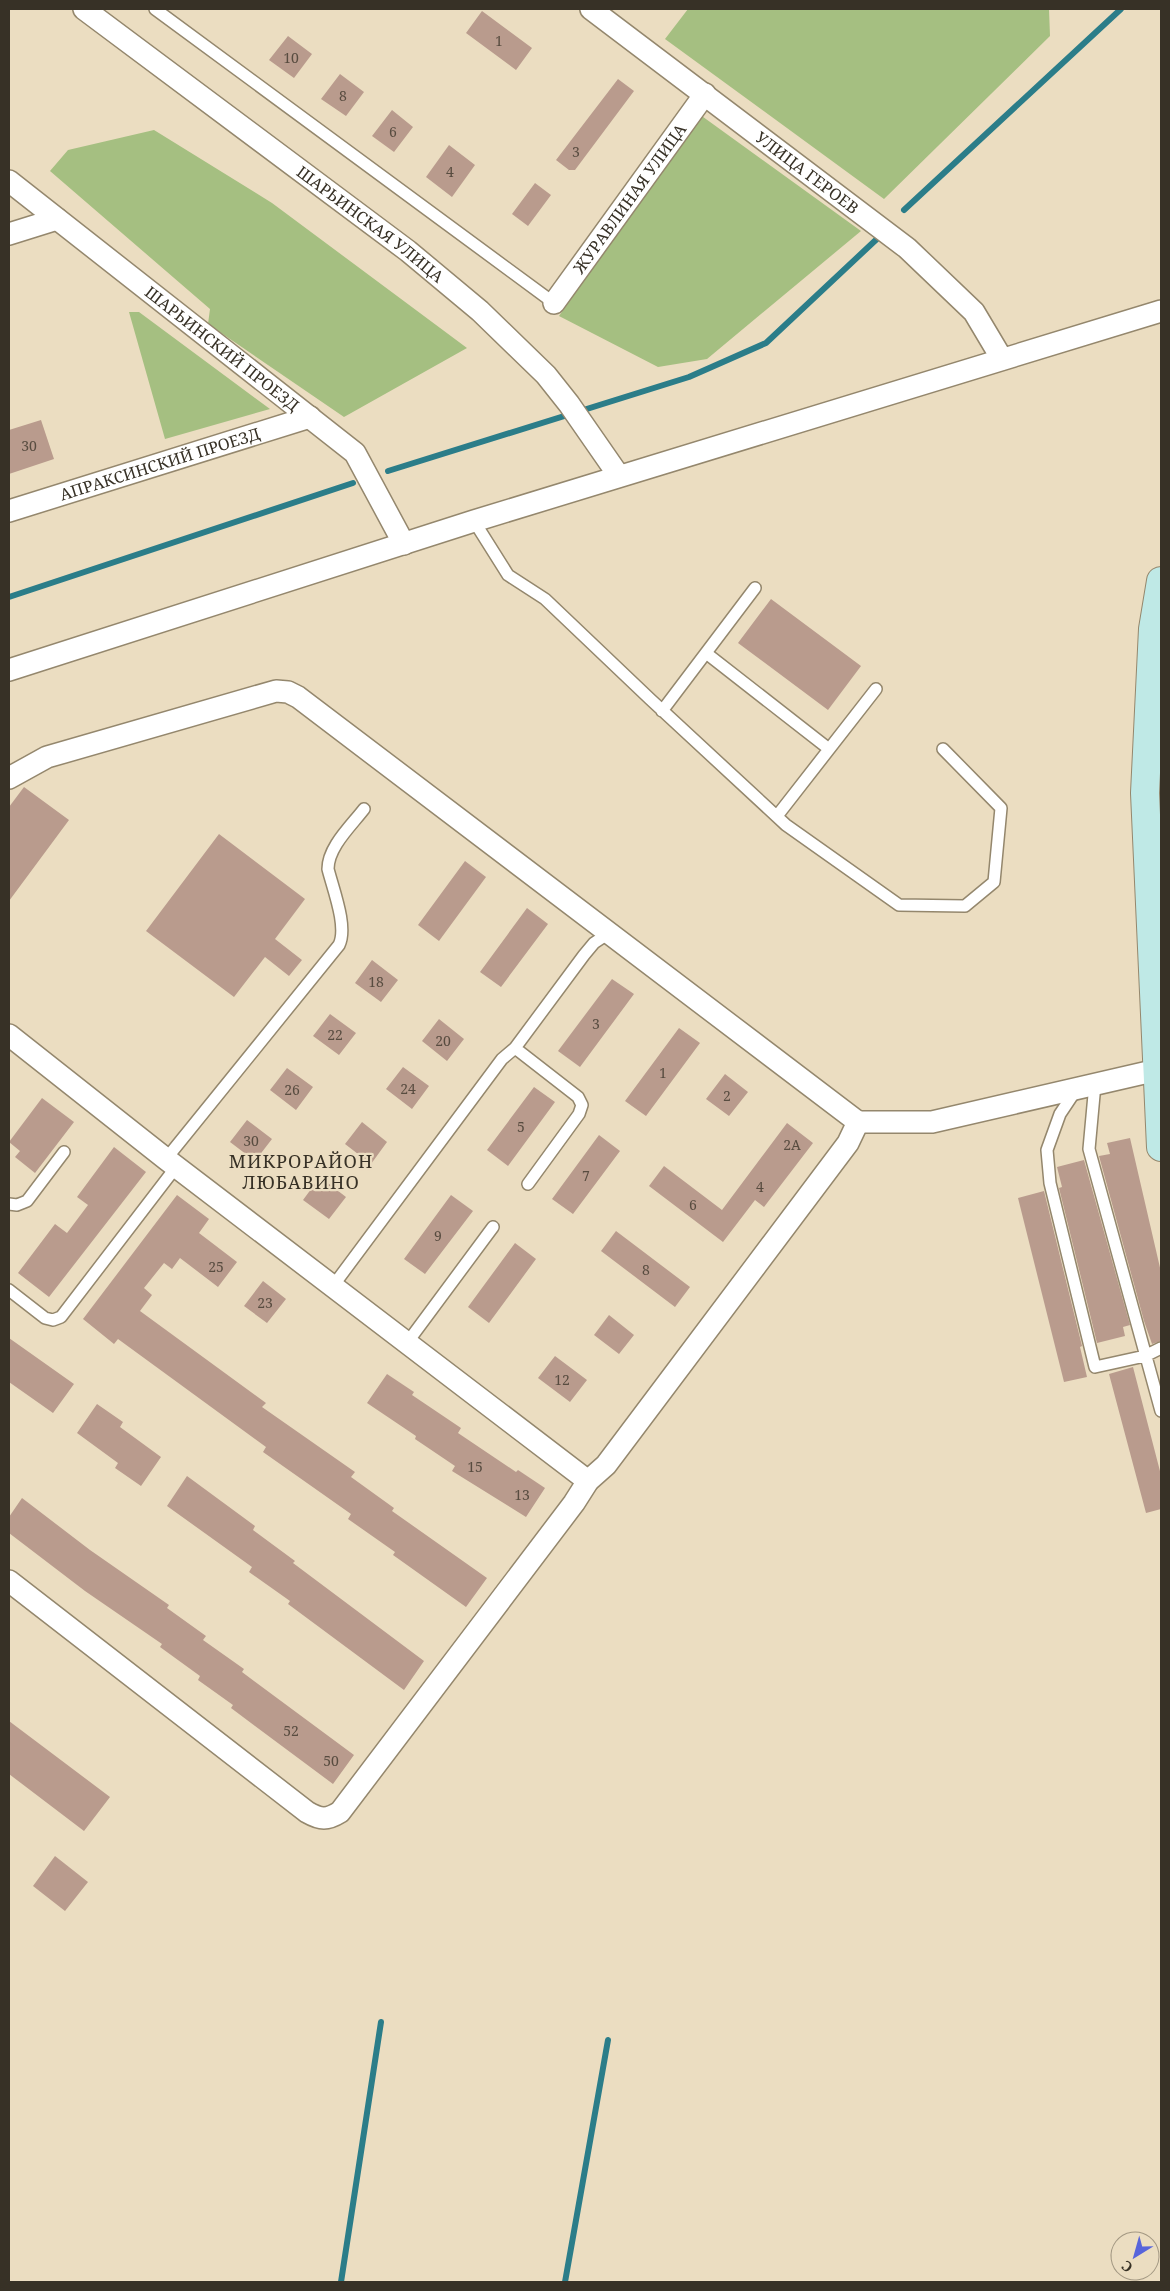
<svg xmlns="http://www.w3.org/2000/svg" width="1170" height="2291" font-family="'Noto Serif',serif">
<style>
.green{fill:#a5bf81}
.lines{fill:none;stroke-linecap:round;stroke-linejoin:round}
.stream{stroke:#2b7d89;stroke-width:6}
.building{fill:#b99b8d}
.lane-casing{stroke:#94876d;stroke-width:14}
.street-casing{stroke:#94876d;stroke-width:24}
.secondary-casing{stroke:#94876d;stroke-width:30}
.lane{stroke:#fff;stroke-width:11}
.street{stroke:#fff;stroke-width:21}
.secondary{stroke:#bfe9e6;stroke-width:28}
.labels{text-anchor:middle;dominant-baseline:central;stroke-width:4.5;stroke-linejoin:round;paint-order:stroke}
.number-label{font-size:14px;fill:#584c40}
.street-label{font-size:16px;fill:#373126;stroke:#ebddc1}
.neighbourhood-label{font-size:18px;letter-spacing:1px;fill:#373126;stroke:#ebddc1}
</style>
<rect width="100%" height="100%" fill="#ebddc1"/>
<!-- green -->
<path class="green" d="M 688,9 L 1049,9 L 1050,36 L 884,199 L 665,39 Z
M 699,114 L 861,231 L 707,359 L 658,367 L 559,316 Z
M 154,130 L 272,203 L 467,348 L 344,417 L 208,324 L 210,309 L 50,171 L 68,150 Z
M 129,312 L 139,312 L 270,409 L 165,439 Z"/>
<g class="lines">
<!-- stream -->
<path class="stream" d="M 904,210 L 1121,9
M 388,471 L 689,377 L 766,343 L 879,237
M 9,597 L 353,483
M 341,2282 L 381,2022
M 565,2282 L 608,2040"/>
</g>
<!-- building -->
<path class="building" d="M 482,11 L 532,48 L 516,70 L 466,33 Z
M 288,36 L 312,54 L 294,78 L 269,60 Z
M 340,74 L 364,92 L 346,116 L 321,99 Z
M 618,79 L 634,91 L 575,170 L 569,170 L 556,160 Z
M 392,110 L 413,127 L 394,152 L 372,136 Z
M 449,145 L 475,165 L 452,197 L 426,177 Z
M 535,183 L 551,195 L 528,226 L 512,214 Z
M 41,420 L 54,459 L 9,474 L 9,430 Z
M 771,599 L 861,666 L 828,710 L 738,643 Z
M 24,787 L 69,820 L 9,901 L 9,807 Z
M 219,834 L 305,899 L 275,939 L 302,960 L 289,976 L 265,957 L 234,997 L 146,931 Z
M 465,861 L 486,877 L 439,941 L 418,925 Z
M 527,908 L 548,924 L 501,987 L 480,972 Z
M 372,960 L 398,980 L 381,1002 L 355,983 Z
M 612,979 L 634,994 L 580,1067 L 558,1051 Z
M 330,1014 L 356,1033 L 339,1055 L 313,1036 Z
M 439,1019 L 464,1039 L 447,1061 L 422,1041 Z
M 679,1028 L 700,1043 L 646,1116 L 625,1101 Z
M 403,1067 L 429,1086 L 412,1109 L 386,1089 Z
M 287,1068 L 313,1087 L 296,1110 L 270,1090 Z
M 725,1074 L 748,1092 L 729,1116 L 706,1099 Z
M 534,1087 L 555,1102 L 508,1166 L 487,1150 Z
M 42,1098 L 74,1122 L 35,1173 L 15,1157 L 20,1151 L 9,1142 Z
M 247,1120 L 272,1139 L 255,1161 L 230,1142 Z
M 362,1122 L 387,1142 L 371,1164 L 345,1144 Z
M 787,1123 L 813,1143 L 764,1207 L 755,1200 L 723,1242 L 649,1186 L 664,1166 L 722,1210 Z
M 599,1135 L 620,1151 L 573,1214 L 552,1199 Z
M 1130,1138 L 1161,1272 L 1161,1341 L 1152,1344 L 1144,1321 L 1099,1156 L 1110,1154 L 1107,1143 Z
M 114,1147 L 146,1172 L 49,1297 L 18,1273 L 55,1224 L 67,1233 L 88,1205 L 77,1197 Z
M 1084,1160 L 1130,1325 L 1123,1327 L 1125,1336 L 1097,1343 L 1059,1188 L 1062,1187 L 1057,1167 Z
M 320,1177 L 346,1197 L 329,1219 L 303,1200 Z
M 1044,1191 L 1082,1346 L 1080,1347 L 1087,1377 L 1064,1382 L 1018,1198 Z
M 177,1195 L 209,1219 L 199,1233 L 237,1262 L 218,1287 L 180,1258 L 172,1269 L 164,1263 L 144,1288 L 152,1295 L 140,1311 L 266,1403 L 262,1407 L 355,1472 L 351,1477 L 394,1508 L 392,1511 L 487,1578 L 466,1607 L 393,1555 L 395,1552 L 348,1519 L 351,1514 L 263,1452 L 266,1447 L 118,1339 L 114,1344 L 83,1319 Z
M 451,1195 L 473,1211 L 425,1274 L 404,1259 Z
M 616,1231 L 690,1287 L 675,1307 L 601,1251 Z
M 515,1243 L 536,1259 L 489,1323 L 468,1307 Z
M 263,1281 L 286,1299 L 267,1323 L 244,1306 Z
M 609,1315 L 634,1335 L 619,1354 L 594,1335 Z
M 9,1338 L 74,1384 L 53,1413 L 9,1382 Z
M 555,1356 L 587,1380 L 570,1402 L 538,1378 Z
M 1133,1367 L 1161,1475 L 1161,1509 L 1146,1513 L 1109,1374 Z
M 387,1374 L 414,1392 L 412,1395 L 461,1428 L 458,1433 L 516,1472 L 518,1470 L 545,1488 L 526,1517 L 452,1471 L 455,1466 L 415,1439 L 416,1436 L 367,1403 Z
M 97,1404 L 123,1422 L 120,1427 L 161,1457 L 141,1486 L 115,1468 L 118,1463 L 77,1433 Z
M 187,1476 L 255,1526 L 253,1530 L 295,1561 L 293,1563 L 424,1661 L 404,1690 L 288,1604 L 290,1601 L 249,1572 L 252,1567 L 167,1506 Z
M 22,1498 L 90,1550 L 169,1605 L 167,1608 L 206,1636 L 203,1640 L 244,1669 L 242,1672 L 354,1755 L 333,1784 L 231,1708 L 233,1705 L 198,1680 L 200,1676 L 160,1647 L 162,1644 L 85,1591 L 9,1533 L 9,1517 Z
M 9,1721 L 110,1797 L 84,1831 L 9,1774 Z
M 55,1856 L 88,1882 L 65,1911 L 33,1886 Z"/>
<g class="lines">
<!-- lane casing -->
<g class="lane-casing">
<path id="lane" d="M 155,9 L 554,303
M 474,521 L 508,575 L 545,599 L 650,699 L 786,825 L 899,905 L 965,906 L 994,882 L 1001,808 L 943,749
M 706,653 L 829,749
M 662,711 L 755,588
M 777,816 L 876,689
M 515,1048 L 578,1097 L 582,1105 L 579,1114 L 528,1184
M 1095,1084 L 1089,1149 L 1161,1411
M 1076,1090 L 1060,1114 L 1047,1150 L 1050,1183 L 1095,1367 L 1145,1356 L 1161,1348
M 166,1159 L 339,945 C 348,927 333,889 328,869 C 328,847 351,826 364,809
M 9,1204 L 17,1205 L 27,1201 L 64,1152
M 333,1286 L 502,1059 L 515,1048 L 584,955 L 594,943 L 609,933
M 9,1290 L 45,1318 L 53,1320 L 61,1317 L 176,1167
M 407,1343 L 493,1227"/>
</g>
<!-- street casing -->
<g class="street-casing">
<g id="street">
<path id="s1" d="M 84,9 L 408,251 L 480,311 L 546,375 L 569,404 L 619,476"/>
<path id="s2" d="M 591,9 L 907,248 L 974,312 L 1002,359"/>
<path id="s3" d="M 9,181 L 355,453 L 404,544"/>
<path d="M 9,234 L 57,219"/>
<path id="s4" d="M 554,303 L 705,94"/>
<path id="s5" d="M 9,511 L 310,417"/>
<path d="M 9,670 L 474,521 L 1161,311"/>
<path d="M 9,778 L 47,757 L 276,691 L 288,692 L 298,697 L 858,1122 L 848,1143 L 606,1465 L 588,1481 L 574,1503 L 340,1812 C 327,1820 321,1820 307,1812 L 9,1581"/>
<path d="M 9,1035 L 166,1159 L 588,1481"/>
<path d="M 858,1122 L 932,1122 L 1157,1070"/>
</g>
</g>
<!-- secondary casing -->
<g class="secondary-casing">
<path id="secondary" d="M 1161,581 L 1153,629 L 1145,793 L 1161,1147"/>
</g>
<!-- lane -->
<use href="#lane" class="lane"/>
<!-- street -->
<use href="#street" class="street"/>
<!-- secondary -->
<use href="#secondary" class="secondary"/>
</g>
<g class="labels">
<!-- number labels -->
<g class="number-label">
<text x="499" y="40">1</text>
<text x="291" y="57">10</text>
<text x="343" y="95">8</text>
<text x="393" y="131">6</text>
<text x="576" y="151">3</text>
<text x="450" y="171">4</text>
<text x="29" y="445">30</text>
<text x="376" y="981">18</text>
<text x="596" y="1023">3</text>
<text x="335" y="1034">22</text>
<text x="443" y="1040">20</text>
<text x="663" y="1072">1</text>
<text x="408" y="1088">24</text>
<text x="292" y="1089">26</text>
<text x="727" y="1095">2</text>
<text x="521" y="1126">5</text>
<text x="251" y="1140">30</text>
<text x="792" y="1144">2А</text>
<text x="586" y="1175">7</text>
<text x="760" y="1186">4</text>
<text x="693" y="1204">6</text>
<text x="438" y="1235">9</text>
<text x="216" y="1266">25</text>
<text x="646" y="1269">8</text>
<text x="265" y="1302">23</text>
<text x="562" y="1379">12</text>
<text x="475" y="1466">15</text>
<text x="522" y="1494">13</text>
<text x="291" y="1730">52</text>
<text x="331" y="1760">50</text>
</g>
<!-- street labels -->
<g class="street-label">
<text stroke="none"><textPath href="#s2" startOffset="271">УЛИЦА ГЕРОЕВ</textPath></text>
<text stroke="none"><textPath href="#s4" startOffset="129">ЖУРАВЛИНАЯ УЛИЦА</textPath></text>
<text stroke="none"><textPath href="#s1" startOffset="358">ШАРЬИНСКАЯ УЛИЦА</textPath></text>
<text stroke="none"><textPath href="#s3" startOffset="271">ШАРЬИНСКИЙ ПРОЕЗД</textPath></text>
<text stroke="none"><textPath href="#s5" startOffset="158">АПРАКСИНСКИЙ ПРОЕЗД</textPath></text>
</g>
<!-- neighbourhood labels -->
<g class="neighbourhood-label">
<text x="301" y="1161">МИКРОРАЙОН<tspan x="301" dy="21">ЛЮБАВИНО</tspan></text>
</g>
</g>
<!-- border -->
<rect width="1170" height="2291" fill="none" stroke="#373126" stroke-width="20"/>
<!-- north arrow -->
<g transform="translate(1135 2256) rotate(217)"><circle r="24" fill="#ebddc1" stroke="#a39883"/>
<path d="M0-4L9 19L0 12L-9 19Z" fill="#5764db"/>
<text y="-8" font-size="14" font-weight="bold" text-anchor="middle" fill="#373126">С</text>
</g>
</svg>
